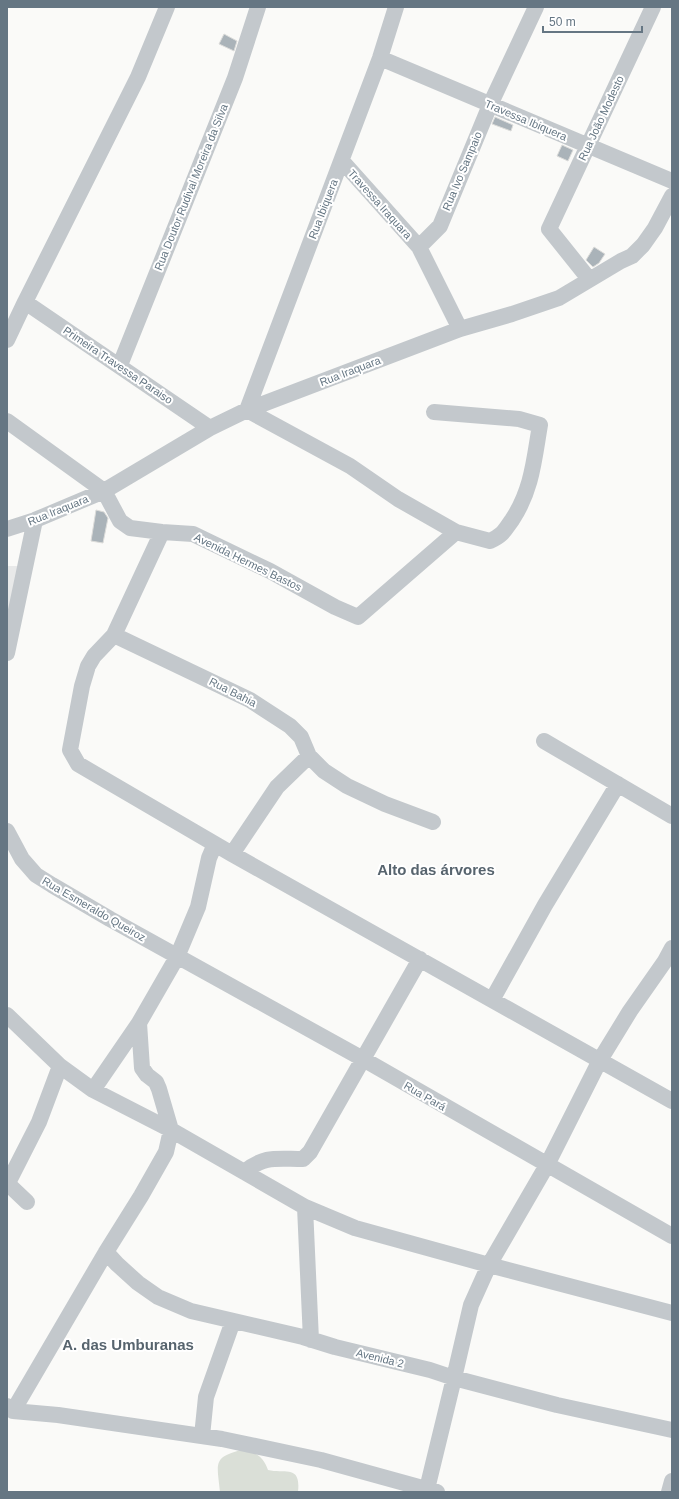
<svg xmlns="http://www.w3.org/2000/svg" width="679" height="1499" font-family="Arial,sans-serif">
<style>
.built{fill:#e8e9e9}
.green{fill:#dadfd7}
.building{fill:#aab3b9;stroke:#dcdcda}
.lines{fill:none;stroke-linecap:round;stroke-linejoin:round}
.minor{stroke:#c3c8cc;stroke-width:16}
.labels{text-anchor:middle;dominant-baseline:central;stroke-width:4;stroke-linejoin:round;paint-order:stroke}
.street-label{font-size:11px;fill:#657683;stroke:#fff}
.district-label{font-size:15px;font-weight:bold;fill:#57646e;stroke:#fff}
</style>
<rect width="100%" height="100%" fill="#fafaf8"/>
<!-- built -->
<path class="built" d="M 7,566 L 19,566 L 7,632 Z"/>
<!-- green -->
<path class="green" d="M 245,1449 C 257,1453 264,1458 268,1470 C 285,1474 301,1464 298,1492 L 220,1492 C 217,1462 212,1457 245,1449 Z"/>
<!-- building -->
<path class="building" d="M 224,34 L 237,41 L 234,51 L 219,44 Z
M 495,117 L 513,125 L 511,131 L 492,124 Z
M 562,145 L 573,150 L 568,161 L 557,156 Z
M 594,247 L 605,254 L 599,263 L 593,267 L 586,260 Z
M 96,510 L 104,512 L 108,518 L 103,543 L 91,541 Z"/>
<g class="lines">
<!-- minor -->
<path class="minor" d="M 396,7 L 380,58 L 247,410 L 350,466 L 398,499 L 456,532 L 490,541 C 503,535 504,531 512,520 C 532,490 534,460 540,425 L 519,419 L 434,412
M 380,58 L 672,181
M 342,161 L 419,247 L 460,329
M 419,247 L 440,226 L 490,105 L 536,7
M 589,279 L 549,229 L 653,7
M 25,302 L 210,428
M 7,340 L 25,302 L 138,77 L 167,7
M 120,365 L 235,78 L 258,7
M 7,421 L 104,491 L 120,521 L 130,528 L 162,532 L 193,534 L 270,571 L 335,607 L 358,617 L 456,532
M 7,529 L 35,520 L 104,491 L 210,428 L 247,410 L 460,329 L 512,314 L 559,298 L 621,261 L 632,256 L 643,245 L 655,228 L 672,196
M 162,532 L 114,635 L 250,700 L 290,726 L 301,737 L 309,756 L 324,771 L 347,786 L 385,804 L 433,822
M 114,635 L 94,656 L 88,666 L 82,686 L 70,750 L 78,764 L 232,854 L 672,1101
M 7,653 L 35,520
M 544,741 L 672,816
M 7,831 L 22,859 L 36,875 L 52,885 L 110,919 L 363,1059 L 672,1236
M 232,854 L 277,787 L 309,756
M 492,1000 L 545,905 L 618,784
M 7,1015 L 60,1066 L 93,1090 L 171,1130 L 305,1207 L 355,1228 L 489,1265 L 672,1313
M 93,1090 L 139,1023 L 177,957 L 198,907 L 209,858 L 215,844
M 244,1172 C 265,1155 277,1159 303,1159 L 310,1152 L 420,959
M 7,1183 L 27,1202
M 7,1185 L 39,1122 L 60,1066
M 305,1207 L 311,1340
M 106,1252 L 117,1264 L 138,1283 L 158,1297 L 191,1311 L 303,1337 L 335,1347 L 430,1370 L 454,1378 L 557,1405 L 672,1430
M 7,1406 L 13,1411 L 58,1415 L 222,1439 L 321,1460 L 437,1492
M 13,1411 L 106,1252 L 141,1196 L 166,1152 L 171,1130 L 159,1089 L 156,1082 L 147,1075 L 142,1068 L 139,1023
M 202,1436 L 206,1397 L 233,1321
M 427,1489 L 454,1378 L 471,1305 L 489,1265 L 547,1165 L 600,1060 L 630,1011 L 665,961 L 672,948
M 669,1492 L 672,1481"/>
</g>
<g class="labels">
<!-- street labels -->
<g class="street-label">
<text transform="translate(601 118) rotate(-65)">Rua João Modesto</text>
<text transform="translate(526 120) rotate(23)">Travessa Ibiquera</text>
<text transform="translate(462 171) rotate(-67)">Rua Ivo Sampaio</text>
<text transform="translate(191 187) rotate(-68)">Rua Doutor Rudival Moreira da Silva</text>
<text transform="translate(380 204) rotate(48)">Travessa Iraquara</text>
<text transform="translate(323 209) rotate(-69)">Rua Ibiquera</text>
<text transform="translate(118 365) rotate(34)">Primeira Travessa Paraiso</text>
<text transform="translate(350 371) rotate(-21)">Rua Iraquara</text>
<text transform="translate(58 510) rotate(-22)">Rua Iraquara</text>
<text transform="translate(248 562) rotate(26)">Avenida Hermes Bastos</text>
<text transform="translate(233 692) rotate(27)">Rua Bahia</text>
<text transform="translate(94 909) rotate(30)">Rua Esmeraldo Queiroz</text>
<text transform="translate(425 1096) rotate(30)">Rua Pará</text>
<text transform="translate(380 1358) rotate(14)">Avenida 2</text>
</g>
<!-- district labels -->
<g class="district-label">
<text x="436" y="869">Alto das árvores</text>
<text x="128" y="1344">A. das Umburanas</text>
</g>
</g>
<!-- border -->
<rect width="679" height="1499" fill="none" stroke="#657683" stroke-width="16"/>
<!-- scale -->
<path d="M543 26v6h99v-6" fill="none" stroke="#657683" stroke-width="2"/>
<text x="549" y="26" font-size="12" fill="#657683" stroke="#ffffff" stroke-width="3" paint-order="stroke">50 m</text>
</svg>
